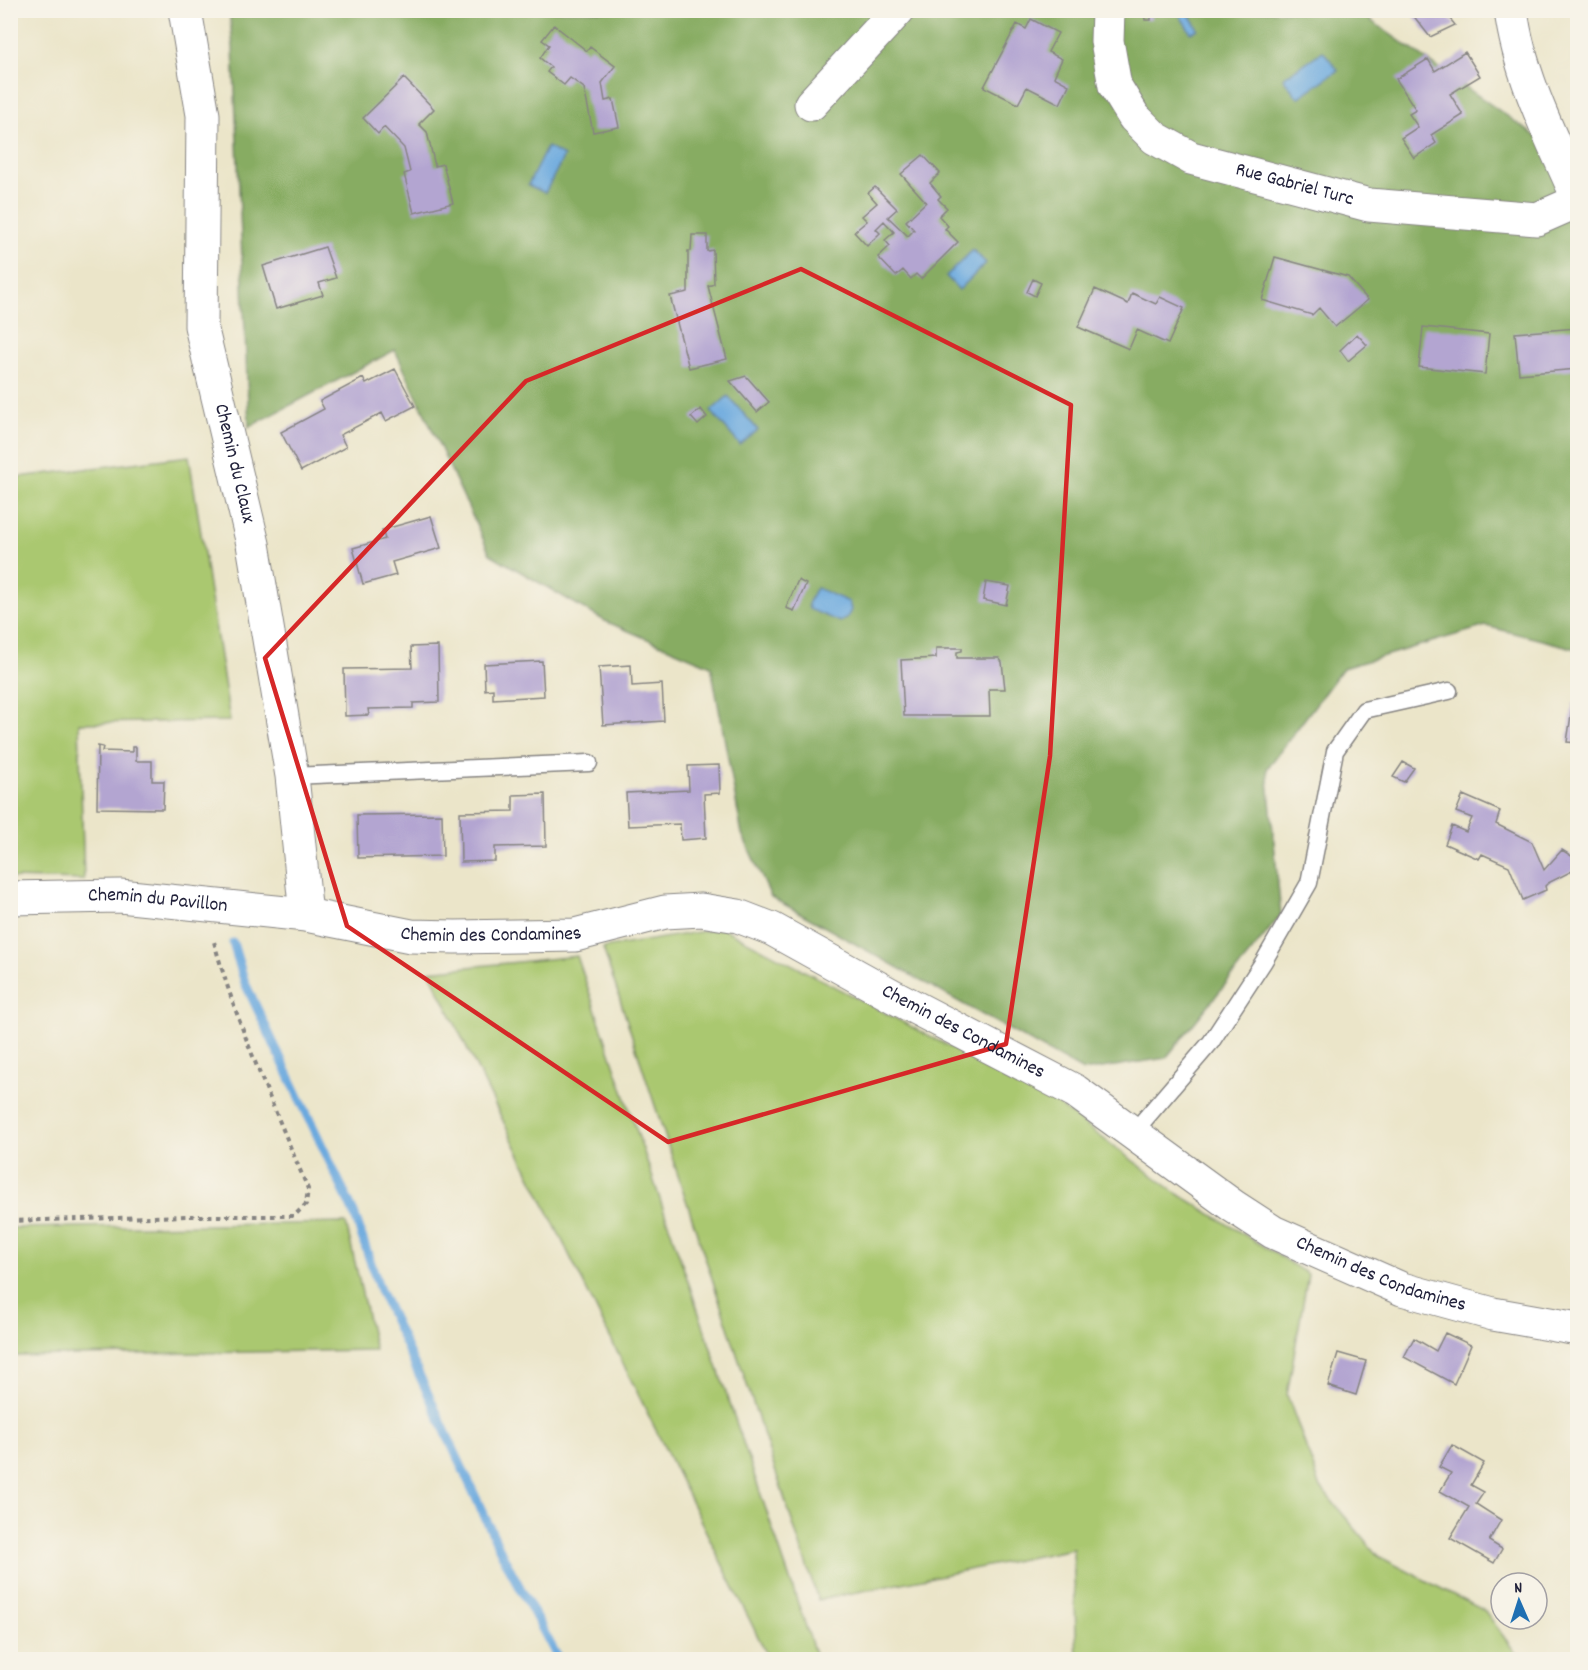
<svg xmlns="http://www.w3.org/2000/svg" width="1588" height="1670" font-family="Dekko,sans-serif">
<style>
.green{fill:#aac86f;stroke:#667555;stroke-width:1.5}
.forest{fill:#87ac62;stroke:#54674e;stroke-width:1.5}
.water{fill:#6ba9de;stroke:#46668c;stroke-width:1.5}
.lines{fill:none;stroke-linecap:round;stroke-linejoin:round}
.stream{stroke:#6ba9de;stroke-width:9}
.building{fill:#b3a5d1}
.service-casing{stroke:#868482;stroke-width:19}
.minor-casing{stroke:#868482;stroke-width:35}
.path{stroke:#868482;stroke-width:4;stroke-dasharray:4.5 4.5;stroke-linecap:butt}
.service{stroke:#fff;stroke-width:16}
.minor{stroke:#fff;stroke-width:33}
.marked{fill:none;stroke:#d62828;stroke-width:4.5;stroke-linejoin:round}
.labels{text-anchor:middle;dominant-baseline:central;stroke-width:4.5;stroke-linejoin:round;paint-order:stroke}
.street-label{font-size:20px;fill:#22223b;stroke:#f7f3e8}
</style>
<rect width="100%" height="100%" fill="#f7f3e8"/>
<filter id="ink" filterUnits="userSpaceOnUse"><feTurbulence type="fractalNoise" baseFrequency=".0167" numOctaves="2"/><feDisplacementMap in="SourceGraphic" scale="12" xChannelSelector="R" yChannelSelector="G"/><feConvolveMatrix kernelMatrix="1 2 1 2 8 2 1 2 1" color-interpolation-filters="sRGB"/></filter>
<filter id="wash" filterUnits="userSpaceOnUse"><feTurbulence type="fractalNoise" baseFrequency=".008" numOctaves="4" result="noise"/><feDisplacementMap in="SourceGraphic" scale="24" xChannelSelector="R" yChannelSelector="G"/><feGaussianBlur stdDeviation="1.35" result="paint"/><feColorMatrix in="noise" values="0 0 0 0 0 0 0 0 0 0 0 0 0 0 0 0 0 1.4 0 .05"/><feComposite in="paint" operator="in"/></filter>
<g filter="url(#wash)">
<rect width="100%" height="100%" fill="#ebe5c9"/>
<!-- green -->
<path class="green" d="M 189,456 L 230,721 L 79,723 L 84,880 L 11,878 L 11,478 Z
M 722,928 L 1050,1099 L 1175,1192 L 1308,1274 L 1287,1395 L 1321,1488 L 1378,1556 L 1485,1611 L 1520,1659 L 1077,1659 L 1073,1549 L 818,1600 L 603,948 Z
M 577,956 L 817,1659 L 769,1659 L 429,971 Z
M 346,1223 L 375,1350 L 11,1356 L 11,1228 Z"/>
<!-- forest -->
<path class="forest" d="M 229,11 L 1357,11 L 1577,165 L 1577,649 L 1486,626 L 1343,668 L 1267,769 L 1281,915 L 1166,1058 L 1083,1071 L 771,897 L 742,834 L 711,666 L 605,621 L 490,554 L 395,350 L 249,427 L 233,47 Z"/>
<!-- water -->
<path class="water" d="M 1177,11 L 1198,11 L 1190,16 L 1198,29 L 1191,33 Z
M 1323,51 L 1338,70 L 1298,98 L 1283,78 Z
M 547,147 L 564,156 L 545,193 L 528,185 Z
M 973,250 L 986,263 L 959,290 L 946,276 Z
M 728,396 L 758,430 L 740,445 L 711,411 Z
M 817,588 L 849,602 L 851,610 L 848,616 L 840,622 L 809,609 L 808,604 L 814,591 Z"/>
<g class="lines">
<!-- stream -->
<path class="stream" d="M 233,943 L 245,983 L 354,1213 L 380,1290 L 502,1554 L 559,1660"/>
</g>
<g id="blocks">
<!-- building -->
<path class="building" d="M 1144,10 L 1151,10 L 1151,20 L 1145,20 Z
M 1409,10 L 1443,10 L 1455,25 L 1430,37 Z
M 1031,19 L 1058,33 L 1048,52 L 1062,59 L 1054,77 L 1069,85 L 1060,104 L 1027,87 L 1018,104 L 984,87 L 1017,24 L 1026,29 Z
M 554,25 L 587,51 L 590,47 L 615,66 L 602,83 L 605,101 L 613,99 L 619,127 L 593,132 L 584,88 L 570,78 L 564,85 L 547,72 L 551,67 L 540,58 L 549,45 L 542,40 Z
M 1465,52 L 1480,76 L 1450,94 L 1463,115 L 1431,135 L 1436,143 L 1414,158 L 1401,138 L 1418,127 L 1409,114 L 1416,110 L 1396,79 L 1428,59 L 1435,71 Z
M 404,78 L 434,109 L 419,124 L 427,132 L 435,166 L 443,164 L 453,203 L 414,213 L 404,174 L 410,172 L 404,148 L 384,127 L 378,134 L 363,118 Z
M 923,155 L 940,173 L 930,183 L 941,196 L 938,199 L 947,208 L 939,216 L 948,226 L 945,229 L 958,242 L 921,279 L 916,274 L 911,279 L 903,270 L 896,276 L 878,257 L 890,246 L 885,240 L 894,232 L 884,221 L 876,229 L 880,233 L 867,246 L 854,232 L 867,221 L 862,216 L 877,203 L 868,193 L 875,187 L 897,209 L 888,217 L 908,236 L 914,230 L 906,221 L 926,202 L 901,174 Z
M 692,235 L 707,235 L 707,251 L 713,250 L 714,284 L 708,286 L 727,359 L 689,368 L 670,296 L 688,292 L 688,251 L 691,251 Z
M 325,247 L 336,278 L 319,283 L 323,295 L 276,309 L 263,266 Z
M 1275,257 L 1348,277 L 1368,300 L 1335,327 L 1319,308 L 1312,315 L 1262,300 Z
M 1033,279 L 1041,283 L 1035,296 L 1027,292 Z
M 1095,289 L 1128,304 L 1132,293 L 1156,304 L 1160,297 L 1184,308 L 1168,344 L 1137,330 L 1129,349 L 1078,327 Z
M 1423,327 L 1489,334 L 1485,374 L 1419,367 Z
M 1578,328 L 1578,369 L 1519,374 L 1515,333 Z
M 1357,334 L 1367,345 L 1348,361 L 1340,350 Z
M 395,369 L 415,406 L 386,421 L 382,413 L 340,435 L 346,447 L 301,471 L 281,432 L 324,409 L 320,401 L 363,378 L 366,384 Z
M 746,376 L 769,402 L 757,412 L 730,381 Z
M 701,409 L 707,417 L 698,425 L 691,417 Z
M 431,516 L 441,548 L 392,562 L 396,575 L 363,584 L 353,548 L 385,539 L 382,530 Z
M 798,580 L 806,584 L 794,611 L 786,608 Z
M 986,582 L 1010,586 L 1006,605 L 983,600 Z
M 438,646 L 439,702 L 413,703 L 413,708 L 368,709 L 369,715 L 345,716 L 344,669 L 412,668 L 411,647 Z
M 936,648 L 962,648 L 962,651 L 957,652 L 957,658 L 999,658 L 1002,662 L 1005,689 L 989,689 L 990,716 L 904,716 L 901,660 L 936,658 Z
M 542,661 L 544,696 L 493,699 L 493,689 L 485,690 L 484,664 Z
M 631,665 L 632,686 L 662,684 L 664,721 L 603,725 L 599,667 Z
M 1573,702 L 1578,703 L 1578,743 L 1567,742 Z
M 98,746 L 103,747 L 102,751 L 132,752 L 132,747 L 136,747 L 136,761 L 152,761 L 152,781 L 164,781 L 163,809 L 97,808 Z
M 1403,762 L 1414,768 L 1404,782 L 1393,777 Z
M 719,765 L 720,793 L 704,794 L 706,838 L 681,840 L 680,824 L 628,826 L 626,793 L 689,790 L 688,766 Z
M 545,794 L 546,846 L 495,847 L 495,861 L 461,862 L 460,812 L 513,811 L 513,795 Z
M 1463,795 L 1500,811 L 1496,824 L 1532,842 L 1544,870 L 1562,850 L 1578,860 L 1578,868 L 1548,883 L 1545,886 L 1546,890 L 1523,900 L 1509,866 L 1482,854 L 1479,859 L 1445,844 L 1452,826 L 1466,832 L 1472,818 L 1456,812 Z
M 442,814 L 443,856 L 358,858 L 357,815 Z
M 1445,1333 L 1471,1345 L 1454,1384 L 1404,1357 L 1414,1338 L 1436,1351 Z
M 1338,1353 L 1366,1361 L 1356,1395 L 1328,1386 Z
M 1452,1445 L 1484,1463 L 1471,1485 L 1484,1492 L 1476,1504 L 1501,1520 L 1489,1541 L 1502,1549 L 1494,1563 L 1450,1538 L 1469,1507 L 1440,1491 L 1451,1473 L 1439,1467 Z"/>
</g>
</g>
<g filter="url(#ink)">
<use href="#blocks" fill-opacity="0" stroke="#868482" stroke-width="1.5"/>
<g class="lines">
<!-- service casing -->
<g class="service-casing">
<path id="service" d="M 292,776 L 589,763
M 1133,1133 L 1211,1042 L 1264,961 L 1309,883 L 1335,751 L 1364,710 L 1449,691"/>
</g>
<!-- minor casing -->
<g class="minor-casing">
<g id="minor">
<path id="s1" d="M 185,10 L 203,115 L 201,326 L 253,544 L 292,776 L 306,915"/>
<path id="s2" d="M 1108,10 L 1107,41 L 1115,86 L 1134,117 L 1155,138 L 1191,158 L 1369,205 L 1537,219 L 1578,201"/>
<path d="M 1511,10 C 1519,75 1552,139 1578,198"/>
<path d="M 811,104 L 898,10"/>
<path id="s3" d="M 10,898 L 120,896 L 306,915 L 411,936 L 455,937 L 575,935 L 665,912 L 701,910 L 738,916 L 772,929 L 893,996 L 1075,1091 L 1233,1206 L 1273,1232 L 1402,1289 L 1493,1314 L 1578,1329"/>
</g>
</g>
<!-- path -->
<path class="path" d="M 10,1221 L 189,1216 L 294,1216 L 306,1204 L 308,1189 C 274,1107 236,1024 213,938"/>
<!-- service -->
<use href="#service" class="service"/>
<!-- minor -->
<use href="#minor" class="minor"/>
</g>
</g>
<!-- marked area -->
<path class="marked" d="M 801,269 L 1071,405 L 1050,756 L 1006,1044 L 668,1142 L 347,926 L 265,658 L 526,381 Z"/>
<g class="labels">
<!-- street labels -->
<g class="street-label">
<text stroke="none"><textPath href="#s2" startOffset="291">Rue Gabriel Turc</textPath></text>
<text stroke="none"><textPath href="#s1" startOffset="459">Chemin du Claux</textPath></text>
<text stroke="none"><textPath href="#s3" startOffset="148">Chemin du Pavillon</textPath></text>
<text stroke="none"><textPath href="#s3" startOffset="484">Chemin des Condamines</textPath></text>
<text stroke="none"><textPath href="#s3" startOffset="988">Chemin des Condamines</textPath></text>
<text stroke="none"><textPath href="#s3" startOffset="1474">Chemin des Condamines</textPath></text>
</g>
</g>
<!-- margin -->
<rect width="1588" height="1670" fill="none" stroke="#f7f3e8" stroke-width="36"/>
<!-- north arrow -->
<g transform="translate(1519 1601) rotate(357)"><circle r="28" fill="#f7f3e8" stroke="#a29fa3" stroke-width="1.5"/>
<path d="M0-4.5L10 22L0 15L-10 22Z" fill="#1f6fb2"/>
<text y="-9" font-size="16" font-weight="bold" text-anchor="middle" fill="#22223b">N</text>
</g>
</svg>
